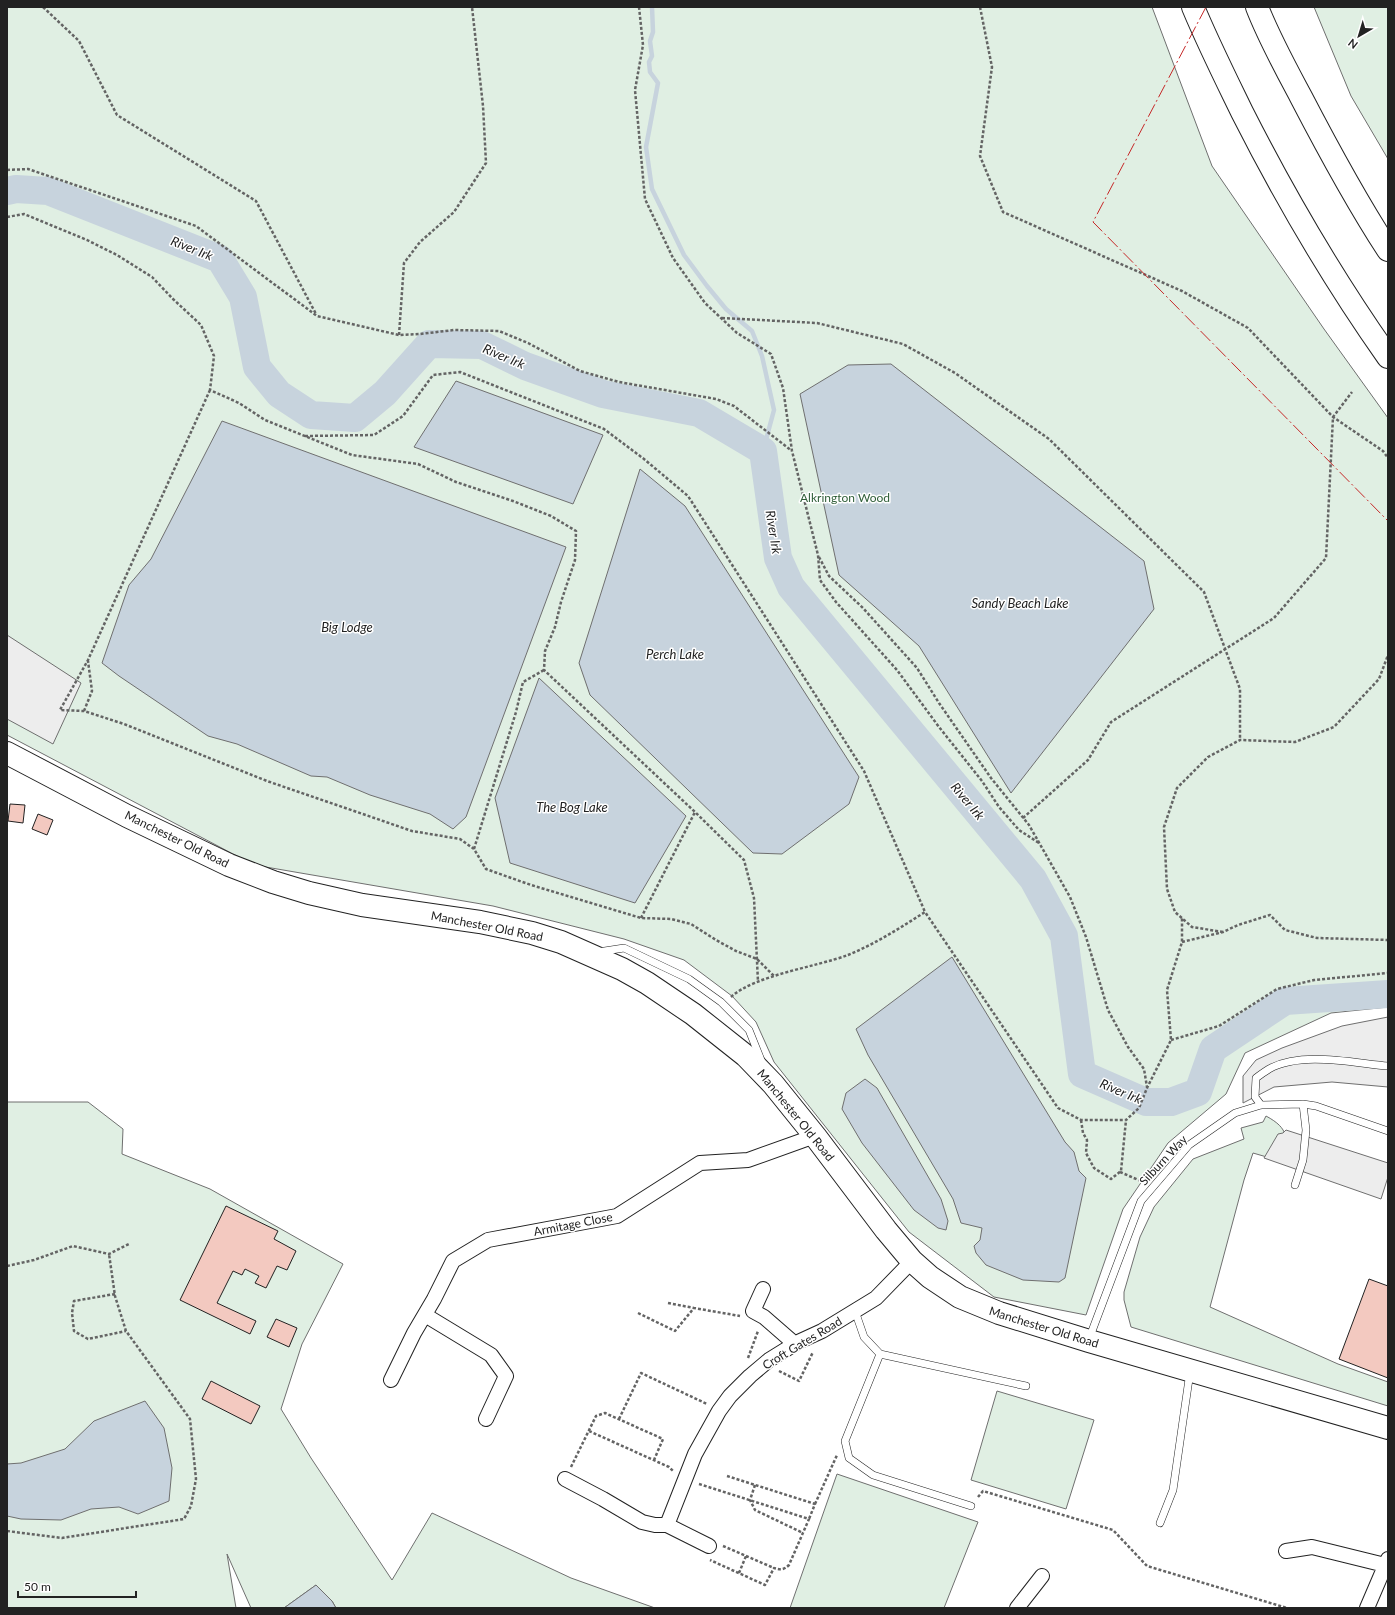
<svg xmlns="http://www.w3.org/2000/svg" width="1395" height="1615" font-family="Lato,sans-serif">
<style>
.green{fill:#e0efe3;stroke:#6f6f6f}
.parking{fill:#ededed;stroke:#6f6f6f}
.water{fill:#c7d3dd;stroke:#6f6f6f}
.lines{fill:none;stroke-linecap:round;stroke-linejoin:round}
.stream{stroke:#c7d3dd;stroke-width:4.5}
.river{stroke:#c7d3dd;stroke-width:28}
.building{fill:#f3c9c0;stroke:#222}
.lane-casing{stroke:#222;stroke-width:8}
.street-casing{stroke:#222;stroke-width:16}
.primary-casing{stroke:#222;stroke-width:24}
.highway-casing{stroke:#222;stroke-width:24}
.path{stroke:#646464;stroke-width:2.5;stroke-dasharray:3 2;stroke-linecap:butt}
.lane{stroke:#fff;stroke-width:7}
.street{stroke:#fff;stroke-width:14}
.primary{stroke:#fff;stroke-width:22}
.highway{stroke:#fff;stroke-width:22}
.power{stroke:#c62828;stroke-width:1;stroke-dasharray:14 3 2 3;stroke-linecap:butt}
.labels{text-anchor:middle;dominant-baseline:central;stroke-width:3;stroke-linejoin:round;paint-order:stroke}
.park-label{font-size:12px;fill:#2f5e38;stroke:#fff}
.street-label{font-size:12px;fill:#222;stroke:#fff}
.water-label{font-size:13px;font-style:italic;fill:#222;stroke:#fff}
</style>
<rect width="100%" height="100%" fill="#fff"/>
<!-- green -->
<path class="green" d="M 7,7 L 1152,7 L 1212,166 L 1324,329 L 1388,418 L 1388,1007 L 1331,1013 L 1245,1053 L 1226,1094 L 1168,1143 L 1123,1209 L 1086,1315 L 994,1297 L 909,1232 L 774,1062 L 756,1022 L 732,996 L 684,960 L 624,939 L 493,906 L 254,865 L 7,735 Z
M 1314,7 L 1388,7 L 1388,159 L 1351,96 Z
M 7,1102 L 88,1102 L 123,1129 L 122,1154 L 210,1189 L 343,1264 L 302,1344 L 281,1409 L 311,1458 L 392,1580 L 432,1513 L 571,1578 L 655,1608 L 336,1608 L 332,1601 L 316,1585 L 284,1608 L 251,1608 L 227,1554 L 236,1608 L 7,1608 Z
M 1266,1116 C 1290,1129 1287,1138 1284,1162 L 1253,1153 L 1244,1180 L 1210,1307 L 1338,1364 L 1388,1382 L 1388,1406 L 1131,1327 L 1124,1300 L 1124,1292 L 1140,1237 L 1154,1207 L 1193,1159 L 1244,1139 L 1241,1128 L 1263,1122 Z
M 997,1391 L 1094,1420 L 1066,1509 L 971,1480 Z
M 837,1474 L 978,1522 L 944,1608 L 790,1608 Z"/>
<!-- parking -->
<path class="parking" d="M 7,635 L 81,683 L 53,744 L 7,719 Z
M 1388,1017 L 1388,1087 L 1332,1082 L 1274,1087 L 1243,1103 L 1243,1076 L 1256,1060 L 1282,1048 L 1342,1026 Z
M 1286,1130 L 1388,1163 L 1388,1177 L 1381,1199 L 1264,1158 L 1278,1134 L 1283,1133 Z"/>
<!-- water -->
<path class="water" d="M 891,364 L 1144,561 L 1154,609 L 1011,793 L 919,646 L 839,575 L 800,394 L 848,365 Z
M 456,381 L 603,435 L 573,504 L 414,447 Z
M 222,421 L 566,547 L 466,817 L 453,829 L 430,814 L 370,795 L 327,777 L 311,776 L 237,744 L 208,736 L 119,676 L 102,663 L 129,585 L 151,559 Z
M 640,469 L 685,506 L 859,777 L 849,804 L 782,854 L 753,853 L 590,695 L 579,663 Z
M 539,678 L 686,816 L 635,903 L 510,863 L 495,798 Z
M 952,957 L 1065,1142 L 1074,1152 L 1079,1171 L 1086,1178 L 1065,1278 L 1059,1282 L 1023,1280 L 986,1265 L 976,1253 L 974,1246 L 980,1240 L 982,1228 L 961,1223 L 953,1199 L 868,1055 L 856,1029 Z
M 865,1079 L 877,1088 L 941,1199 L 948,1221 L 946,1230 L 938,1228 L 914,1210 L 862,1143 L 842,1109 L 846,1093 Z
M 145,1401 L 164,1428 L 172,1468 L 169,1501 L 138,1514 L 119,1507 L 91,1509 L 61,1520 L 21,1519 L 7,1516 L 7,1464 L 21,1463 L 65,1449 L 94,1421 Z
M 316,1585 L 332,1601 L 336,1608 L 284,1608 Z"/>
<g class="lines">
<!-- stream -->
<path class="stream" d="M 652,7 L 653,32 L 650,41 L 652,56 L 649,62 L 650,72 L 658,83 L 646,147 L 652,189 L 684,255 L 707,286 L 726,309 L 752,331 L 762,356 L 774,410 L 763,451"/>
<!-- river -->
<path class="river" d="M 7,191 L 16,189 L 48,191 L 220,259 L 243,297 L 257,367 L 279,394 L 311,415 L 355,418 L 385,393 L 429,344 L 482,345 L 525,366 L 603,394 L 699,413 L 763,451 L 778,558 L 791,587 L 1033,879 L 1064,936 L 1082,1074 L 1146,1102 L 1171,1102 L 1198,1092 L 1213,1049 L 1285,1001 L 1388,994"/>
</g>
<!-- building -->
<path class="building" d="M 10,804 L 25,805 L 23,823 L 8,821 Z
M 38,814 L 53,820 L 47,835 L 32,829 Z
M 226,1206 L 278,1231 L 274,1239 L 296,1251 L 287,1270 L 277,1266 L 266,1288 L 255,1283 L 259,1276 L 245,1269 L 242,1275 L 233,1271 L 217,1303 L 256,1321 L 250,1334 L 180,1300 Z
M 1369,1279 L 1388,1286 L 1388,1378 L 1339,1359 Z
M 276,1319 L 297,1328 L 289,1347 L 267,1337 Z
M 211,1381 L 260,1406 L 251,1424 L 202,1399 Z"/>
<g class="lines">
<!-- lane casing -->
<g class="lane-casing">
<path id="lane" d="M 598,952 L 624,948 L 689,979 L 721,1002 L 749,1030 L 761,1060
M 1261,1105 L 1255,1097 L 1256,1078 C 1260,1075 1264,1072 1269,1069 C 1301,1051 1353,1063 1388,1066
M 1295,1185 L 1303,1160 L 1306,1130 L 1303,1104
M 855,1311 L 864,1337 L 880,1354 L 845,1441 L 849,1458 L 873,1475 L 971,1506
M 1089,1339 L 1141,1201 L 1189,1145 L 1235,1113 L 1261,1105 L 1303,1104 L 1316,1106 L 1388,1131
M 880,1354 L 1026,1386
M 1160,1523 L 1173,1490 L 1190,1372"/>
</g>
<!-- street casing -->
<g class="street-casing">
<path id="street" d="M 763,1289 L 753,1311 L 764,1317 L 795,1344
M 425,1315 L 491,1355 L 506,1376 L 486,1419
M 391,1380 L 414,1333 L 434,1299 L 453,1261 L 488,1240 L 617,1216 L 700,1163 L 748,1160 L 815,1136
M 565,1479 L 603,1499 L 642,1522 L 655,1525 L 667,1525 L 709,1546
M 667,1525 L 695,1454 L 719,1411 L 730,1396 L 750,1376 L 769,1360 L 798,1342 L 822,1331 L 876,1298 L 912,1261
M 1286,1551 L 1312,1547 L 1385,1565
M 1017,1608 L 1042,1576
M 1367,1608 L 1388,1559"/>
</g>
<!-- primary casing -->
<g class="primary-casing">
<path id="primary" d="M 7,753 L 127,816 L 229,865 L 273,882 L 309,893 L 362,905 L 480,922 L 532,933 L 561,942 L 622,969 L 647,983 L 693,1014 L 746,1056 L 773,1084 L 815,1136 L 886,1230 L 912,1261 L 930,1277 L 960,1297 L 999,1313 L 1089,1341 L 1388,1428"/>
</g>
<!-- highway casing -->
<g class="highway-casing">
<path id="highway" d="M 1193,7 C 1208,43 1225,77 1242,112 C 1285,197 1333,279 1388,357
M 1257,7 C 1269,38 1285,67 1301,97 C 1328,149 1356,201 1388,250"/>
</g>
<!-- path -->
<path class="path" d="M 43,7 L 79,41 L 117,115 L 256,201 L 316,314
M 639,7 L 643,45 L 635,90 L 645,199 L 673,258 L 705,303 L 737,333 L 771,354 L 783,388 L 792,451 L 818,555 L 820,580 L 836,602 L 897,670 L 939,727 L 982,781 L 999,807 L 1019,830 L 1039,843
M 980,7 L 992,67 L 980,156 L 1003,212 L 1182,291 L 1248,328 L 1333,417 L 1383,451 L 1388,458
M 7,170 L 28,169 L 196,226 L 317,316 L 399,335 L 420,334 L 454,330 L 499,331 L 528,343 L 580,371 L 619,382 L 716,399 L 734,406 L 792,451
M 7,217 L 24,214 L 87,240 L 117,255 L 152,277 L 173,299 L 201,325 L 214,356 L 210,390 L 239,403 L 265,420 L 352,455 L 418,464 L 456,482 L 513,501 L 551,516 L 576,531 L 575,560 L 561,602 L 555,627 L 545,651 L 544,670 L 695,812 L 744,860 L 754,898 L 758,982
M 722,318 L 817,323 L 903,344 L 955,373 L 1049,439 L 1204,592 L 1240,689 L 1240,740
M 399,335 L 404,263 L 420,242 L 454,212 L 486,163 L 483,106 L 472,7
M 210,390 L 88,660 L 60,710 L 84,711 L 124,724 L 267,781 L 412,831 L 460,839 L 474,849 L 486,869 L 531,885 L 641,918 L 671,919 L 691,924 L 716,940 L 736,951 L 757,959 L 775,977
M 305,436 L 374,435 L 403,416 L 433,375 L 460,372 L 604,429 L 644,459 L 688,496 L 864,771 L 925,912
M 819,557 L 829,576 L 863,608 L 917,668 L 939,703 L 991,778 L 1029,825 L 1070,897 L 1086,937 L 1108,1010 L 1128,1047 L 1144,1069 L 1147,1087
M 84,711 L 92,691 L 88,661
M 1023,818 L 1088,760 L 1111,722 L 1274,618 L 1326,558 L 1333,417 L 1352,392
M 474,849 L 516,712 L 523,682 L 544,670
M 641,918 L 695,812
M 1223,932 L 1192,927 L 1175,912 L 1167,889 L 1164,827 L 1177,788 L 1208,757 L 1240,740 L 1295,742 L 1334,727 L 1379,679 L 1388,655
M 1182,942 L 1223,932 L 1238,925 L 1270,915 L 1285,930 L 1317,938 L 1388,940
M 731,997 C 755,975 816,967 848,955 C 875,944 900,928 925,912 L 1058,1108 L 1081,1120 L 1126,1120 L 1139,1108 L 1147,1088 L 1171,1040 L 1167,990 L 1182,942 L 1182,918
M 1171,1040 L 1219,1026 L 1277,989 L 1314,980 L 1388,973
M 1081,1120 L 1083,1133 L 1087,1140 L 1086,1153 L 1094,1168 L 1111,1179 L 1121,1171 L 1126,1120
M 1120,1172 L 1143,1182
M 7,1266 L 34,1260 L 73,1246 L 109,1254 L 129,1244
M 115,1294 L 74,1301 L 72,1313 L 74,1331 L 88,1339 L 126,1331
M 668,1303 L 694,1308
M 638,1313 L 675,1331 L 694,1308 L 740,1316
M 748,1358 L 758,1331
M 779,1371 L 799,1381 L 813,1352
M 619,1419 L 641,1373 L 707,1404
M 589,1431 L 669,1467 L 673,1471
M 571,1467 L 596,1416 L 605,1413 L 663,1439 L 654,1460
M 727,1476 L 815,1504 L 809,1519
M 699,1484 L 809,1519 L 789,1565 C 784,1570 780,1570 774,1568 L 765,1585 L 710,1560
M 755,1485 L 750,1500 L 755,1510 L 803,1533
M 978,1497 L 983,1491 L 1113,1530 L 1147,1566 L 1287,1608
M 815,1504 L 837,1455
M 7,1531 L 62,1538 L 184,1519 L 191,1506 L 196,1479 L 190,1419 L 126,1331 L 115,1296 L 109,1254
M 723,1546 L 774,1568
M 739,1573 L 746,1556"/>
<!-- lane -->
<use href="#lane" class="lane"/>
<!-- street -->
<use href="#street" class="street"/>
<!-- primary -->
<use href="#primary" class="primary"/>
<!-- highway -->
<use href="#highway" class="highway"/>
<!-- power -->
<path class="power" d="M 1206,7 L 1093,222 L 1388,521"/>
</g>
<g class="labels">
<!-- park labels -->
<g class="park-label">
<text x="845" y="497">Alkrington Wood</text>
</g>
<!-- street labels -->
<g class="street-label">
<text transform="translate(177 839) rotate(26)">Manchester Old Road</text>
<text transform="translate(487 926) rotate(11)">Manchester Old Road</text>
<text transform="translate(796 1115) rotate(51)">Manchester Old Road</text>
<text transform="translate(1163 1160) rotate(-47)">Silburn Way</text>
<text transform="translate(573 1224) rotate(-11)">Armitage Close</text>
<text transform="translate(1044 1327) rotate(17)">Manchester Old Road</text>
<text transform="translate(802 1343) rotate(-31)">Croft Gates Road</text>
</g>
<!-- water labels -->
<g class="water-label">
<text transform="translate(192 248) rotate(22)">River Irk</text>
<text transform="translate(504 356) rotate(23)">River Irk</text>
<text transform="translate(774 532) rotate(81)">River Irk</text>
<text x="1020" y="603">Sandy Beach Lake</text>
<text x="347" y="627">Big Lodge</text>
<text x="675" y="654">Perch Lake</text>
<text transform="translate(968 801) rotate(50)">River Irk</text>
<text x="572" y="807">The Bog Lake</text>
<text transform="translate(1121 1091) rotate(23)">River Irk</text>
</g>
</g>
<!-- border -->
<rect width="1395" height="1615" fill="none" stroke="#222222" stroke-width="16"/>
<!-- north arrow -->
<g transform="translate(1359 36) rotate(218)" stroke="#ffffff" stroke-width="3" paint-order="stroke">
<path d="M0-3L7 15L0 10L-7 15Z" fill="#222222"/>
<text y="-6" font-size="11" font-weight="bold" text-anchor="middle" fill="#222222">N</text>
</g>
<!-- scale -->
<path d="M18 1591v6h118v-6" fill="none" stroke="#222222" stroke-width="2"/>
<text x="24" y="1591" font-size="12" fill="#222222" stroke="#ffffff" stroke-width="3" paint-order="stroke">50 m</text>
</svg>
